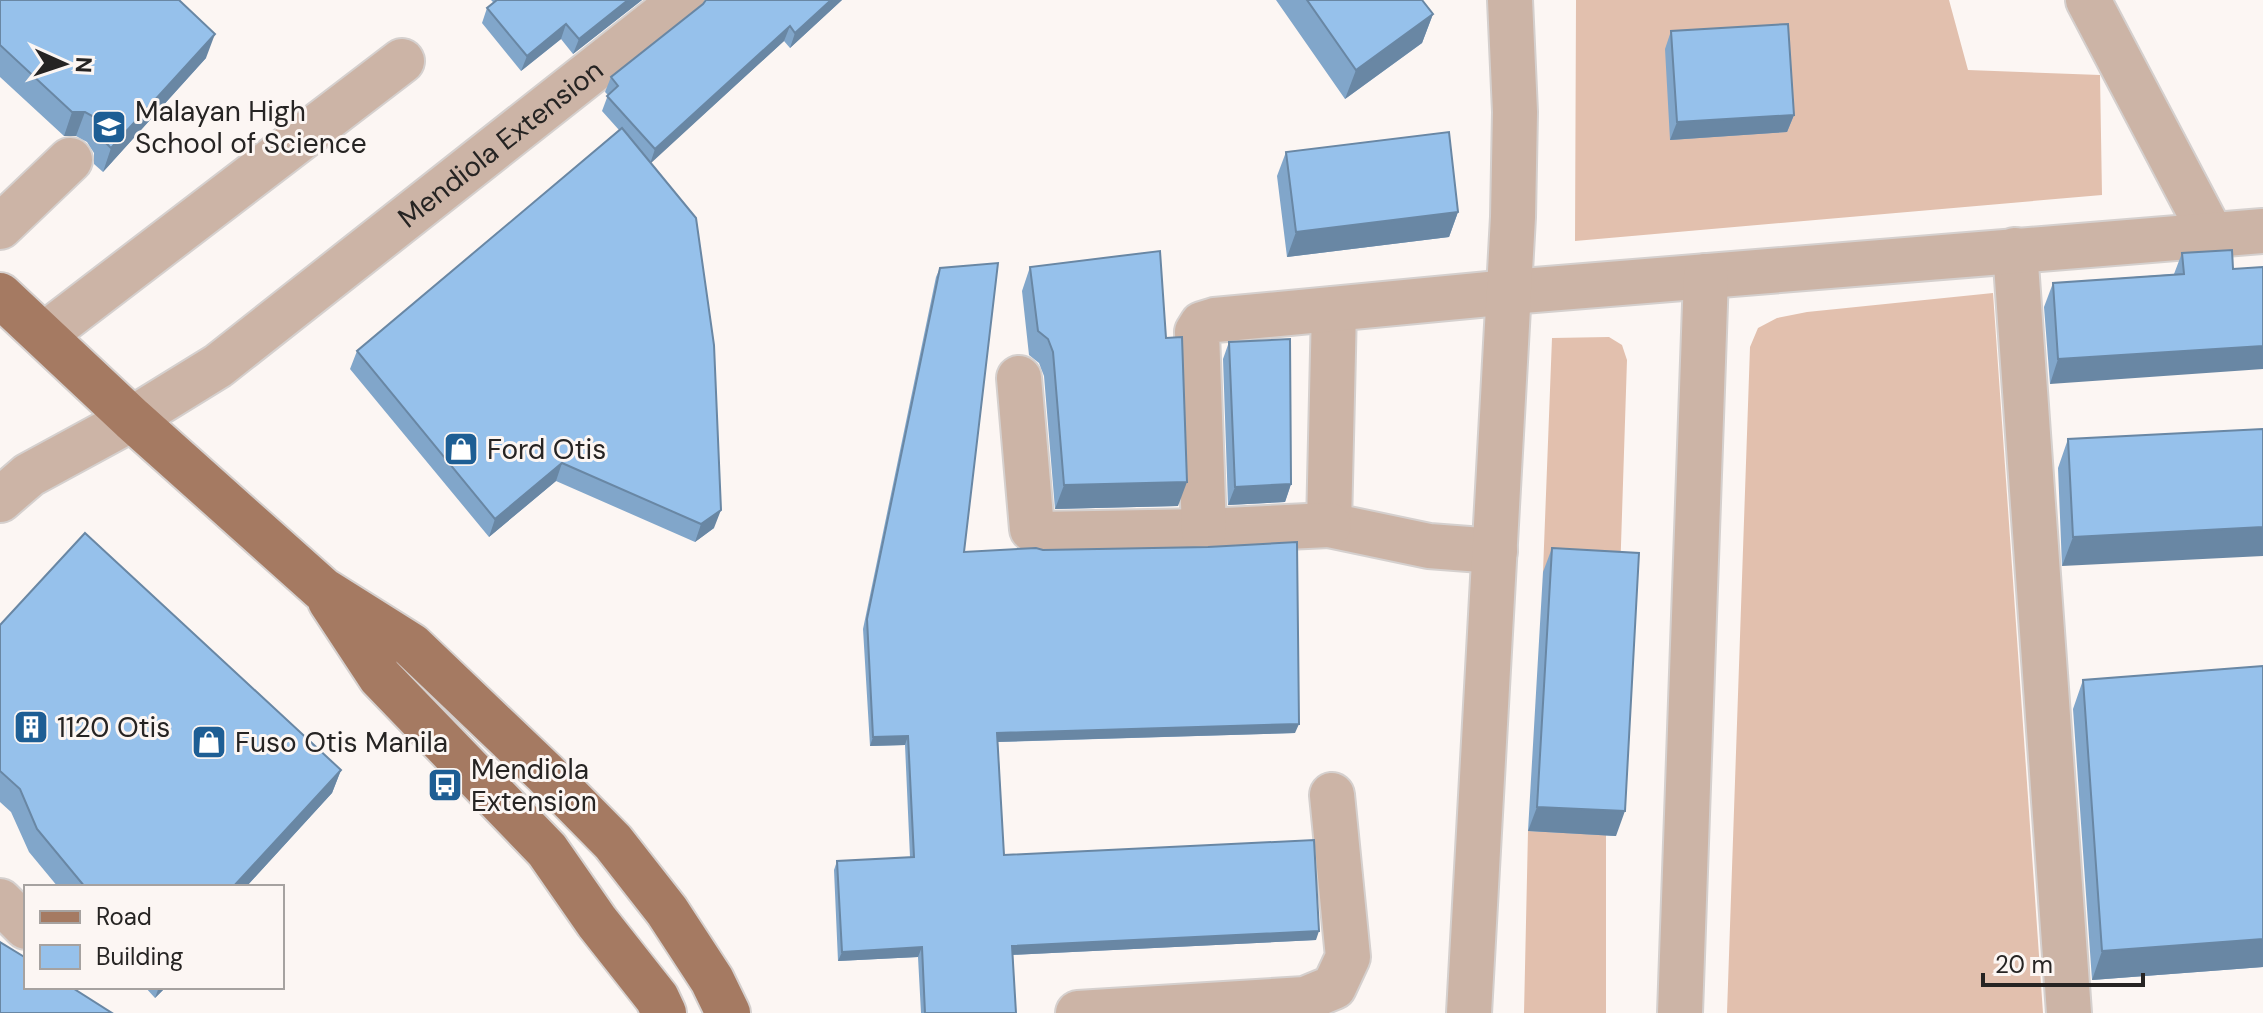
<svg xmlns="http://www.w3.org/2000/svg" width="2263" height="1013" font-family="'DM Sans',sans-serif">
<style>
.grass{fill:#e2c0ae}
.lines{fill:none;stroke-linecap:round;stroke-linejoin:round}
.minor-casing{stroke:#d5d0ce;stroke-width:48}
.major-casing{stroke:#d5d0ce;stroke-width:48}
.minor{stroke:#ccb4a6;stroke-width:44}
.major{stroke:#a57a62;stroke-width:44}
.wall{fill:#81a6ca}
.shaded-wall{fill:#6987a4}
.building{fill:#96c1eb;stroke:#6987a4;stroke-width:2}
.labels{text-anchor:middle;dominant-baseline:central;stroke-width:6;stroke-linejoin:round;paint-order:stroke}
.poi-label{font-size:28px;fill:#262423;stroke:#fcf6f3;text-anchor:start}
.street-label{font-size:28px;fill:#262423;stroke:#fcf6f3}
</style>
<rect width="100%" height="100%" fill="#fcf6f3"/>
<!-- grass -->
<path class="grass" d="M 1576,0 L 1949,0 L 1968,70 L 2100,75 L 2102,195 L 1575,241 Z
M 1993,293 L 2043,1013 L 1727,1013 L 1750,347 L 1758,328 L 1777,318 L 1807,312 Z
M 1609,337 L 1622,345 L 1627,360 L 1620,576 L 1543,572 L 1552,338 Z
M 1528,831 L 1606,835 L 1606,1013 L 1524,1013 Z"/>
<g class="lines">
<!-- minor casing -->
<g class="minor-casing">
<g id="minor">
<path d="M 2088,0 L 2211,234"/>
<path d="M 0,227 L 70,160"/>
<path d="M 2015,250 L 2069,1013"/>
<path d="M 1334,309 L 1329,525 L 1429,546 L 1495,551"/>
<path d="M 44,335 L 402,61"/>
<path d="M 1019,378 L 1032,529 L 1039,534 L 1204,531 L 1329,525"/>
<path id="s1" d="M 0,500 L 29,475 L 132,419 L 218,366 L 682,0"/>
<path d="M 1204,531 L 1197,332 L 1202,324 L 1215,320 L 1510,292 L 2263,231"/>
<path d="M 0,901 L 26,927"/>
<path d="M 1078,1013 L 1305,999 L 1334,987 L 1348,957 L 1332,795"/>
<path d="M 1469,1013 L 1513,217 L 1515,112 L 1510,0"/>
<path d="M 1680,1013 L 1706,276"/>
</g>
</g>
<!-- major casing -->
<g class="major-casing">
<path id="major" d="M 0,295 L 132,419 L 322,589 L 411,645 L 545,773 L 613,842 L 667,911 L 712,980 L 728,1013
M 330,601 L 380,677 L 547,850 L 597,922 L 657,998 L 664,1013"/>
</g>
<!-- minor -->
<use href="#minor" class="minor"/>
<!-- major -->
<use href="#major" class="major"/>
</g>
<!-- wall -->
<path class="wall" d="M 0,0 L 206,58 L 103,172 L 94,164 L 94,153 L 87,142 L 76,136 L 64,136 L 0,77 Z
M 491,0 L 642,0 L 573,54 L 561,39 L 521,71 L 482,23 L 487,8 L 494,3 Z
M 842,0 L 790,48 L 784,41 L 650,163 L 714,528 L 695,542 L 556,481 L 489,537 L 350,369 L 357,351 L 619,130 L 602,111 L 608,95 L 605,92 L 611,77 L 703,4 Z
M 1276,0 L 1422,0 L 1433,14 L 1422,43 L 1345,99 Z
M 1671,31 L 1794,115 L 1787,132 L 1670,140 L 1665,49 Z
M 1286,152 L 1458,212 L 1449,237 L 1287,257 L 1277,176 Z
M 2182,253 L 2233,269 L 2050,384 L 2044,307 L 2053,283 L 2174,274 Z
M 1030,267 L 1178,506 L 1055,509 L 1044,376 L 1039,363 L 1029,355 L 1022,291 Z
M 940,268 L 964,552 L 1295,733 L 998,742 L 1004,855 L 1316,940 L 1013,955 L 1016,1013 L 921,1013 L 918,957 L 838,961 L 834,870 L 837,861 L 910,857 L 905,745 L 870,746 L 863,629 L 936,277 Z
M 1229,342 L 1291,484 L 1285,502 L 1228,505 L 1223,359 Z
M 2263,429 L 2062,566 L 2058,468 L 2068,439 Z
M 1552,548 L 1616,836 L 1528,831 L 1543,572 Z
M 0,625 L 341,770 L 332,793 L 246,887 L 58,887 L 29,852 L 11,812 L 0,802 Z
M 2263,666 L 2263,967 L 2092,980 L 2073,709 L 2083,680 Z
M 145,987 L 166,987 L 155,998 Z"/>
<!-- shaded-wall -->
<path class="shaded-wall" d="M 628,0 L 642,0 L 573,54 L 579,39 Z
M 831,0 L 842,0 L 790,48 L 795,33 Z
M 1433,14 L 1422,43 L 1345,99 L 1356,70 Z
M 566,24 L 561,39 L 521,71 L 527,56 Z
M 790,26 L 784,41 L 650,164 L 655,149 Z
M 215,34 L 206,58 L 103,172 L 111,148 Z
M 72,112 L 85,112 L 76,136 L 64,136 Z
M 1794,115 L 1787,132 L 1670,140 L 1677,122 Z
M 1458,212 L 1449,237 L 1287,257 L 1296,232 Z
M 2263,346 L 2263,369 L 2050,384 L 2058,359 Z
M 562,463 L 556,481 L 489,537 L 495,519 Z
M 1187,482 L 1178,506 L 1055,509 L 1064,485 Z
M 1291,484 L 1285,502 L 1228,505 L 1235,487 Z
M 721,510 L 714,528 L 695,542 L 701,524 Z
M 2263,527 L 2263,556 L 2062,566 L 2073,537 Z
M 1299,724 L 1295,733 L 994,742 L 997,733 Z
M 908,736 L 905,745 L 870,746 L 873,737 Z
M 341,770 L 332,793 L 246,887 L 233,887 Z
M 1537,807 L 1625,811 L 1616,836 L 1528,831 Z
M 1319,931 L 1316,940 L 1009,955 L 1012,946 Z
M 2263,939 L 2263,967 L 2092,980 L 2102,951 Z
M 922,947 L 918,957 L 838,961 L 842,952 Z
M 159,987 L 166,987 L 155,998 Z"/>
<!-- building -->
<path class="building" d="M 0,0 L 179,0 L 215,34 L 111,148 L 103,140 L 103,129 L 96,118 L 85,112 L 72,112 L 0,45 Z
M 497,0 L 628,0 L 579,39 L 566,24 L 527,56 L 487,8 Z
M 706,0 L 831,0 L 795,33 L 790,26 L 655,149 L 607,96 L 618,86 L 611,77 L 703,4 Z
M 1307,0 L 1422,0 L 1433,14 L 1356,70 Z
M 1788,24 L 1794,115 L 1677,122 L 1671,31 Z
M 622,128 L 696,218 L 714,345 L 721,510 L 701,524 L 562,463 L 495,519 L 357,351 Z
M 1449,132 L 1458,212 L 1296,232 L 1286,152 Z
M 2232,250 L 2233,269 L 2263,267 L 2263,346 L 2058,359 L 2053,283 L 2184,274 L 2182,253 Z
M 1160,251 L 1166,338 L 1182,337 L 1187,482 L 1064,485 L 1053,352 L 1048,339 L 1038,331 L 1030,267 Z
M 998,263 L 964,552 L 1036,548 L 1043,550 L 1208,547 L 1297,542 L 1299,724 L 997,733 L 1004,855 L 1314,840 L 1319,931 L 1012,946 L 1016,1013 L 925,1013 L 922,947 L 842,952 L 837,861 L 914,857 L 908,736 L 873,737 L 867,619 L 940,268 Z
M 1290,339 L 1291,484 L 1235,487 L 1229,342 Z
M 2263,429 L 2263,527 L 2073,537 L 2068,439 Z
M 85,533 L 341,770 L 233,887 L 85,887 L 37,829 L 20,789 L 0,771 L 0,625 Z
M 1552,548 L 1639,553 L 1625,811 L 1537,807 Z
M 2263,666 L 2263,939 L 2102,951 L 2083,680 Z
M 0,942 L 26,958 L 26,987 L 71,987 L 112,1013 L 0,1013 Z"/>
<!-- icons -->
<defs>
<g id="school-square" transform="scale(1.8)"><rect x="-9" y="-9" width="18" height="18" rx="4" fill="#1e5e94" stroke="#fcf6f3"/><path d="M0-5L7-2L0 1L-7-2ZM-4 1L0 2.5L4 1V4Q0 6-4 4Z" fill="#fff"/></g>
<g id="shop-square" transform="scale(1.8)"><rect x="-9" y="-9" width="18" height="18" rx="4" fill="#1e5e94" stroke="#fcf6f3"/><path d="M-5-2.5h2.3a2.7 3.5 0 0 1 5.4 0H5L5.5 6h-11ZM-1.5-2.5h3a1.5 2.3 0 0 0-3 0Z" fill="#fff"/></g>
<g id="building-square" transform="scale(1.8)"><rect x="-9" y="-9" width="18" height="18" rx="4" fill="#1e5e94" stroke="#fcf6f3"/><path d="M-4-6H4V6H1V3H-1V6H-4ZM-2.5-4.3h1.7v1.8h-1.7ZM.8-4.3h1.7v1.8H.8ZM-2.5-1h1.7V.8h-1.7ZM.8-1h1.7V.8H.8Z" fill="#fff"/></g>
<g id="bus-square" transform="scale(1.8)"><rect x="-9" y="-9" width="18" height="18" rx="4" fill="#1e5e94" stroke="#fcf6f3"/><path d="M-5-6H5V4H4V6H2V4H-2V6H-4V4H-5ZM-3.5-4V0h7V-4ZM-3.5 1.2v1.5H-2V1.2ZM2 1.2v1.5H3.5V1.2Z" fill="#fff"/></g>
</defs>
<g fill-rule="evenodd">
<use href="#school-square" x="109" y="127"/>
<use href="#shop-square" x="461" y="449"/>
<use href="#building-square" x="31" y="727"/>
<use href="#shop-square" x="209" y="742"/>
<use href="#bus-square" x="445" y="785"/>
</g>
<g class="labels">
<!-- poi labels -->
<g class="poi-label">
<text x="135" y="111">Malayan High<tspan x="135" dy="32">School of Science</tspan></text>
<text x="487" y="449">Ford Otis</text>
<text x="57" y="727">1120 Otis</text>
<text x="235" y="742">Fuso Otis Manila</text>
<text x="471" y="769">Mendiola<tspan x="471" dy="32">Extension</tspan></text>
</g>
<!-- street labels -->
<g class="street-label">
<text stroke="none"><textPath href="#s1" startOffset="616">Mendiola Extension</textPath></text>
</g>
</g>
<!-- legend -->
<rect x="24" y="885" width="260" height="104" fill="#fcf6f3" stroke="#a6a2a0" stroke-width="2"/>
<rect x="40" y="911" width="40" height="12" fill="#a57a62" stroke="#a6a2a0" stroke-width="2"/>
<text x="96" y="925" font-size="24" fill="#262423">Road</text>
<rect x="40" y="945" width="40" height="24" fill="#96c1eb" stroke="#a6a2a0" stroke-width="2"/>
<text x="96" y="965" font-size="24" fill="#262423">Building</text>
<!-- north arrow -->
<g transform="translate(64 64) rotate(93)" stroke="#fcf6f3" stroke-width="6" paint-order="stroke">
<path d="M0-6L14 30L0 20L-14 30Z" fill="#262423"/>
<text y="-12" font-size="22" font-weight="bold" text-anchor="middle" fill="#262423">N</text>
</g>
<!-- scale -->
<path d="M1983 973v12h160v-12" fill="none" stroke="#262423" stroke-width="4"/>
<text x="1995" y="973" font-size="24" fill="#262423" stroke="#fcf6f3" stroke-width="6" paint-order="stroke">20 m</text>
</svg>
